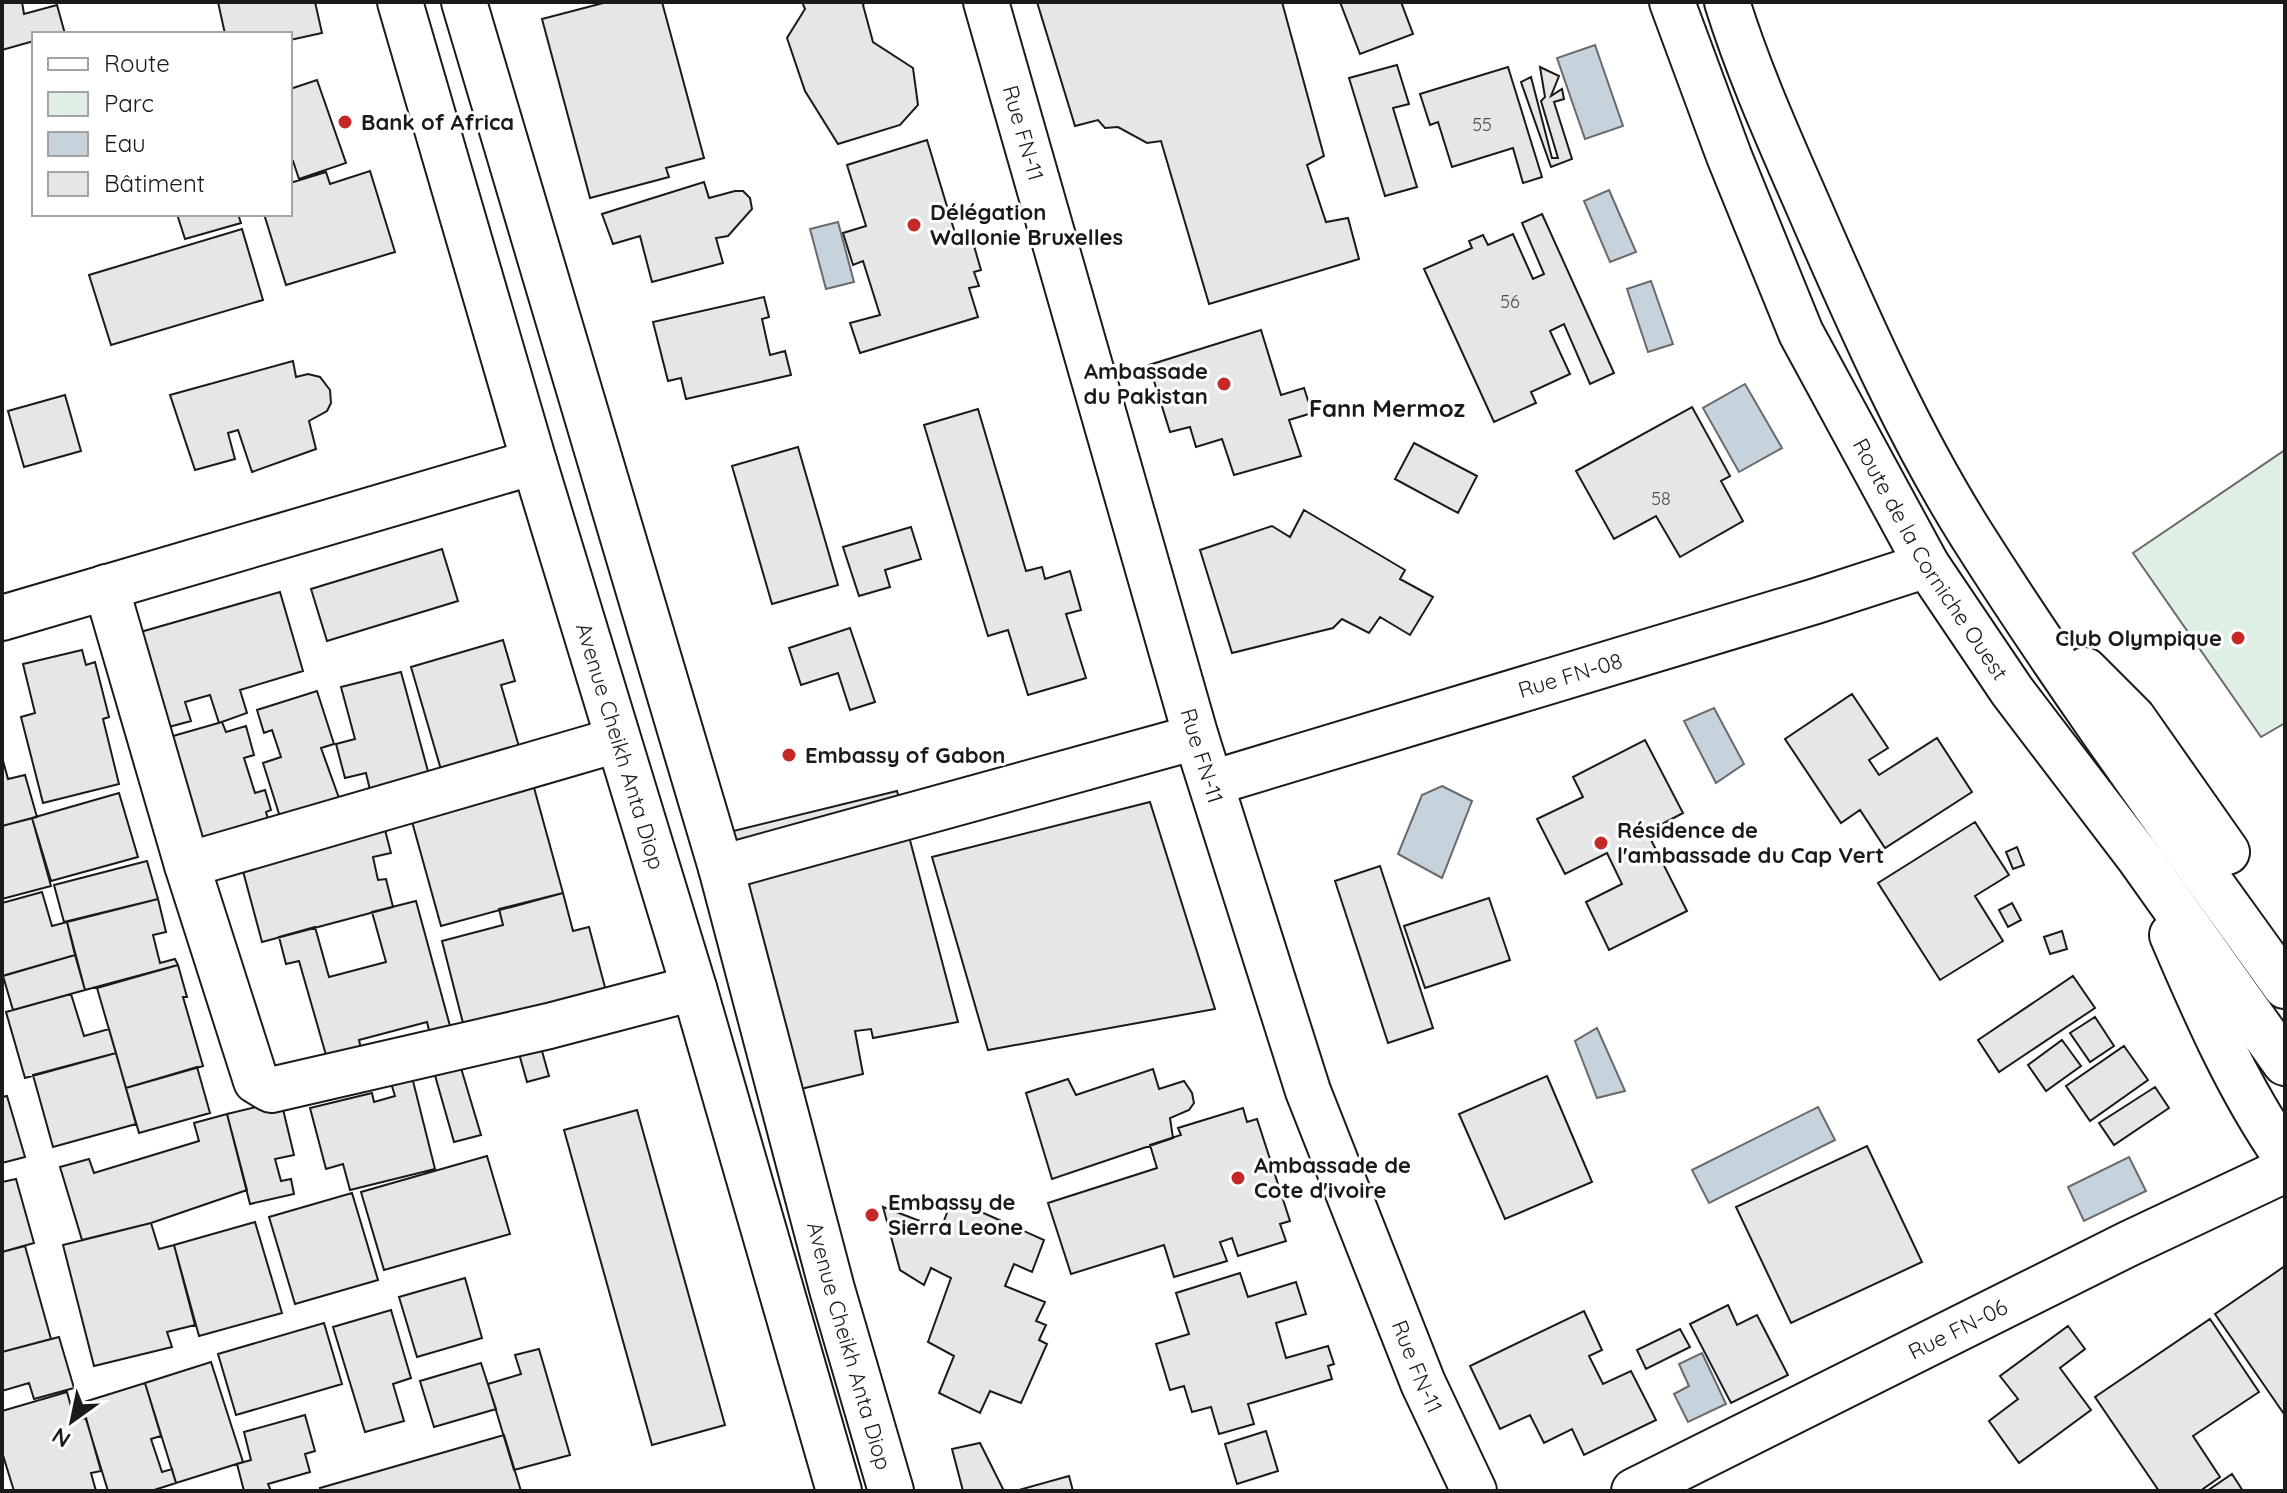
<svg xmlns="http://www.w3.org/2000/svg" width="2287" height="1493" font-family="Quicksand,sans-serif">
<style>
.green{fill:#e0efe3;stroke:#6a6a6a;stroke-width:2}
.water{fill:#c6d2dc;stroke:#6a6a6a;stroke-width:2}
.building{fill:#e6e6e6;stroke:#1a1a1a;stroke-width:2}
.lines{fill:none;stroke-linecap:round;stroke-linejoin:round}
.minor-casing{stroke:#1a1a1a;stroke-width:48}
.major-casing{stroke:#1a1a1a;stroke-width:48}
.highway-casing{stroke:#1a1a1a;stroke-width:48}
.minor{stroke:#fff;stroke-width:44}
.major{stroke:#fff;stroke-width:44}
.highway{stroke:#fff;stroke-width:44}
.poi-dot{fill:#c62828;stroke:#fff;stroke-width:3}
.labels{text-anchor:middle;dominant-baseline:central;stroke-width:6;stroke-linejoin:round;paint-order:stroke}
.number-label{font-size:18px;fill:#4d4d4d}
.poi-label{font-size:22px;font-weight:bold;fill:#1a1a1a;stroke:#fff;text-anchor:start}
.street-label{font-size:22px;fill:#1a1a1a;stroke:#fff}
.neighbourhood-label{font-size:24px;font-weight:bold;fill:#1a1a1a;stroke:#fff}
</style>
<rect width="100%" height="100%" fill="#fff"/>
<!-- green -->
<path class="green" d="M 2285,450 L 2285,723 L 2261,737 L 2133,553 Z"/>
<!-- water -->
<path class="water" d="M 1595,45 L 1623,126 L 1585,139 L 1557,58 Z
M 1609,190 L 1636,252 L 1610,262 L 1584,201 Z
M 838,222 L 854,282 L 826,289 L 810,229 Z
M 1651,281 L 1673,344 L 1648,352 L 1627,289 Z
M 1745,384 L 1782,448 L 1739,472 L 1703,408 Z
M 1714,708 L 1744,764 L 1716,783 L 1684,721 Z
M 1442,786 L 1472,801 L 1442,878 L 1398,854 L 1422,795 Z
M 1597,1028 L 1625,1091 L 1597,1098 L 1575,1041 Z
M 1818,1107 L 1835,1140 L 1709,1203 L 1692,1170 Z
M 2129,1157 L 2146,1191 L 2084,1221 L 2068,1187 Z
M 1702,1353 L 1726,1404 L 1688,1422 L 1674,1394 L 1689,1386 L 1679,1364 Z"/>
<!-- building -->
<path class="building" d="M 2,2 L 22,2 L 24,14 L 57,5 L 65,34 L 34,34 L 34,41 L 2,50 Z
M 218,2 L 315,2 L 322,33 L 290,40 L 290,34 L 225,34 Z
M 607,2 L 662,2 L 704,158 L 666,168 L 669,177 L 590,198 L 542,19 Z
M 802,2 L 865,2 L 863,5 L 873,42 L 913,68 L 918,105 L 900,125 L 838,144 L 805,91 L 787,38 L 805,9 Z
M 1037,2 L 1282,2 L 1324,156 L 1307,165 L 1326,222 L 1348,218 L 1359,259 L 1209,304 L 1161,141 L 1147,143 L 1118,127 L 1105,128 L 1098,120 L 1075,126 Z
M 1340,2 L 1401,2 L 1413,34 L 1360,54 Z
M 1397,65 L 1409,104 L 1393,108 L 1417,187 L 1385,196 L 1349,78 Z
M 1508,67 L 1542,177 L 1523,183 L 1513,148 L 1452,167 L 1438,122 L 1430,125 L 1420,94 Z
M 1540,67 L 1559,76 L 1551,96 L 1562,89 L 1564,99 L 1554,102 L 1572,159 L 1551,167 L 1521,82 L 1531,77 L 1552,158 L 1558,158 L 1541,101 L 1545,97 Z
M 317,80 L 346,163 L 299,179 L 293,161 L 290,162 L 290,89 Z
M 927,140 L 958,243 L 972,239 L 981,270 L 974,272 L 979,286 L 969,288 L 978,317 L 860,353 L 850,323 L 880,315 L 863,261 L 853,265 L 843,233 L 866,226 L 847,165 Z
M 370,171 L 395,252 L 286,285 L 264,214 L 290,214 L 290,183 L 326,172 L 330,184 Z
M 704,182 L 709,198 L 735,191 L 743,191 L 750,198 L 752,209 L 728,236 L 716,238 L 723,263 L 652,282 L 640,236 L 613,244 L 602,214 Z
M 177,214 L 238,214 L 241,223 L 185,239 Z
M 1542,214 L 1614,373 L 1590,384 L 1564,324 L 1550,331 L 1570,374 L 1531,392 L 1536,403 L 1494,422 L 1424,269 L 1472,248 L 1469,241 L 1483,235 L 1488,245 L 1513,234 L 1533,279 L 1544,274 L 1522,223 Z
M 242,229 L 263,300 L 111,345 L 89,275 Z
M 764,297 L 769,317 L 762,319 L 770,355 L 785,351 L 791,375 L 686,399 L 681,378 L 668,381 L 653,322 Z
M 1261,330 L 1281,395 L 1304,388 L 1312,413 L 1289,420 L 1301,456 L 1234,475 L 1222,439 L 1196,447 L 1190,427 L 1170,432 L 1149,365 Z
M 293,361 L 296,377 L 308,374 L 320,377 L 330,390 L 331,403 L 327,411 L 309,421 L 316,449 L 252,472 L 238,430 L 228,433 L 235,459 L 195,470 L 170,395 Z
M 65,395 L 81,451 L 24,467 L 8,411 Z
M 1692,407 L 1730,476 L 1721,481 L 1743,521 L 1680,557 L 1656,516 L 1614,539 L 1576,471 Z
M 978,409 L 1026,571 L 1042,567 L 1045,579 L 1070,571 L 1081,610 L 1066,614 L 1086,678 L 1028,695 L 1008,630 L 988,636 L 924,425 Z
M 1414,443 L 1477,476 L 1458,513 L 1395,479 Z
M 798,447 L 838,585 L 772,604 L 732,466 Z
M 1304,510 L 1405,570 L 1400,579 L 1433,597 L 1410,635 L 1380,617 L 1369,633 L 1342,619 L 1333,628 L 1232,653 L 1200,550 L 1272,526 L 1290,537 Z
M 911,527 L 921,559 L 885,570 L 890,587 L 859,596 L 843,547 Z
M 442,549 L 458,601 L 327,641 L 311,589 Z
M 280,592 L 303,671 L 240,690 L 247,713 L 219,723 L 210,695 L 185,702 L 191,721 L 165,728 L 137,633 Z
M 850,628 L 875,702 L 850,710 L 838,673 L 801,685 L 789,648 Z
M 503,640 L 515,681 L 501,685 L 520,750 L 442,773 L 411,667 Z
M 82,650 L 86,665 L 95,662 L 109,717 L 103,719 L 119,784 L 43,803 L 21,717 L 35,713 L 23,664 Z
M 401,672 L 429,775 L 370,790 L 366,773 L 345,778 L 336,744 L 355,739 L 341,687 Z
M 317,691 L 334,744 L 321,748 L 339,798 L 280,817 L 263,763 L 281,757 L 272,730 L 264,733 L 257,710 Z
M 1852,694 L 1888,748 L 1869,760 L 1879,775 L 1937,738 L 1972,792 L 1885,848 L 1860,810 L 1841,823 L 1785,739 Z
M 222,722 L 226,732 L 246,726 L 254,755 L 244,758 L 255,793 L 265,790 L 271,810 L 266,812 L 271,830 L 194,853 L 159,740 Z
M 1645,740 L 1683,813 L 1647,832 L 1687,911 L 1609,950 L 1586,902 L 1622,884 L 1607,853 L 1565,874 L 1537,819 L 1583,797 L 1573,777 Z
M 2,757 L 8,779 L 25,775 L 37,817 L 2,826 Z
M 533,784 L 563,893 L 441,926 L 411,818 Z
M 897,791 L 958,1022 L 873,1038 L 871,1029 L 855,1031 L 863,1074 L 776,1095 L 713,836 Z
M 119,793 L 138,857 L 51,881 L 32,818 Z
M 1150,802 L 1215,1009 L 988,1050 L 932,857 Z
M 32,818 L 51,886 L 2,899 L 2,826 Z
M 1975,822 L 2009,875 L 1975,896 L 2003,941 L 1940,980 L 1878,883 Z
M 385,830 L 391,853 L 373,857 L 378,880 L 386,879 L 393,907 L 262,942 L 240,860 Z
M 2017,847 L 2024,865 L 2013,869 L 2006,852 Z
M 147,861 L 158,899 L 64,922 L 54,885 Z
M 1380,866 L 1433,1028 L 1388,1043 L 1335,881 Z
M 42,892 L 52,926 L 67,922 L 75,955 L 2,976 L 2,903 Z
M 563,893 L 573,931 L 589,927 L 606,991 L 464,1027 L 442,941 L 503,925 L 499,909 Z
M 1489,898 L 1510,960 L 1425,988 L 1404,926 Z
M 158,899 L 166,932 L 153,935 L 160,963 L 175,959 L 178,965 L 85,990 L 67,922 Z
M 416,901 L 453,1037 L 432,1042 L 427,1022 L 359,1040 L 362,1053 L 328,1062 L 299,961 L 286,964 L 279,937 L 315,927 L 329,977 L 386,962 L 372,912 Z
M 2012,903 L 2021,920 L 2008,927 L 1999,910 Z
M 2062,931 L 2067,949 L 2050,954 L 2044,937 Z
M 75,955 L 85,990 L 13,1010 L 3,976 Z
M 178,965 L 187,997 L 183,997 L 203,1066 L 126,1088 L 97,988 Z
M 2073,976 L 2095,1008 L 1999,1072 L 1978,1040 Z
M 71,994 L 84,1036 L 109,1029 L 116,1053 L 25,1078 L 6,1012 Z
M 2095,1017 L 2114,1046 L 2090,1062 L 2070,1033 Z
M 2062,1040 L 2081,1066 L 2046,1091 L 2028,1065 Z
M 540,1044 L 549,1076 L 527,1082 L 518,1050 Z
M 2124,1046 L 2148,1080 L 2090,1121 L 2066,1086 Z
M 116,1053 L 136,1124 L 53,1147 L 33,1075 Z
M 458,1058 L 481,1135 L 454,1142 L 432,1065 Z
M 197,1067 L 210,1113 L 139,1133 L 126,1088 Z
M 1153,1069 L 1159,1089 L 1184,1081 L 1192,1093 L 1194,1103 L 1189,1110 L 1170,1118 L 1173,1138 L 1052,1179 L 1026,1093 L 1068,1079 L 1076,1095 Z
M 1547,1076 L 1592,1182 L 1505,1219 L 1459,1114 Z
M 412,1077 L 435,1169 L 350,1190 L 343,1164 L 326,1169 L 310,1108 L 372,1093 L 374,1102 L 395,1096 L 391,1083 Z
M 2155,1087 L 2169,1108 L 2114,1145 L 2099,1123 Z
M 7,1096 L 25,1157 L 2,1163 L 2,1097 Z
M 281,1101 L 294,1155 L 275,1159 L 281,1181 L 291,1179 L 294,1194 L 250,1204 L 227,1114 Z
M 1243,1108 L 1247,1122 L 1257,1119 L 1290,1221 L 1280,1224 L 1286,1241 L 1238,1256 L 1232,1238 L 1220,1242 L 1227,1261 L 1174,1277 L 1164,1245 L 1071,1274 L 1048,1203 L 1157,1168 L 1150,1145 L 1181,1135 L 1178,1128 Z
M 637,1110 L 725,1425 L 652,1445 L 564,1130 Z
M 227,1114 L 247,1190 L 151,1223 L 82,1240 L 60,1167 L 89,1159 L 94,1173 L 199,1141 L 194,1123 Z
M 1867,1146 L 1922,1262 L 1791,1323 L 1736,1207 Z
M 487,1156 L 510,1234 L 384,1270 L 361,1192 Z
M 16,1179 L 34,1243 L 2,1252 L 2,1182 Z
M 352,1193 L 378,1280 L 295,1304 L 269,1217 Z
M 952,1199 L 1044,1240 L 1032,1272 L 1014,1264 L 1005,1286 L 1045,1302 L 1036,1321 L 1046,1325 L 1039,1340 L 1047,1344 L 1021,1403 L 990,1391 L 980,1413 L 939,1393 L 954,1356 L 928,1342 L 951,1278 L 931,1268 L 924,1285 L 900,1270 L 883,1207 L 941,1229 Z
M 255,1222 L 282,1313 L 199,1336 L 174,1245 Z
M 151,1223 L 159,1249 L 174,1245 L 195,1325 L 167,1332 L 172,1347 L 94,1366 L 63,1245 Z
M 25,1246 L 51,1339 L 2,1352 L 2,1252 Z
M 2285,1266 L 2285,1413 L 2284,1414 L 2215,1314 Z
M 1240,1273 L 1248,1297 L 1296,1282 L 1306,1314 L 1276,1323 L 1286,1358 L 1328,1346 L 1334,1364 L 1328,1366 L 1332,1379 L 1248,1404 L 1254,1424 L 1219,1434 L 1211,1407 L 1192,1412 L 1184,1386 L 1170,1390 L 1156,1344 L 1189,1334 L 1176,1293 Z
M 465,1278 L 482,1338 L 417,1357 L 399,1297 Z
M 1728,1305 L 1737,1325 L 1757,1315 L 1788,1375 L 1731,1403 L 1690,1324 Z
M 391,1310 L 411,1378 L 393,1384 L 404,1421 L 365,1432 L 333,1327 Z
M 1584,1311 L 1602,1350 L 1589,1356 L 1603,1384 L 1631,1371 L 1656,1420 L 1584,1455 L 1572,1429 L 1544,1443 L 1530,1415 L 1500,1429 L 1470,1366 Z
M 2210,1319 L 2259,1392 L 2193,1436 L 2220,1477 L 2200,1491 L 2159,1491 L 2095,1397 Z
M 324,1323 L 342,1384 L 236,1415 L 218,1354 Z
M 2068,1326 L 2085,1349 L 2060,1368 L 2091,1410 L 2019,1463 L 1989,1421 L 2018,1399 L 2000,1376 Z
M 1680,1329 L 1690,1347 L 1646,1369 L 1637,1350 Z
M 59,1337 L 74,1388 L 34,1399 L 29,1383 L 2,1391 L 2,1352 Z
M 539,1349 L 570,1455 L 514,1470 L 488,1384 L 521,1374 L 515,1355 Z
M 211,1362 L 243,1462 L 176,1483 L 145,1383 Z
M 481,1363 L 496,1409 L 434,1427 L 420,1381 Z
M 145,1383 L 161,1436 L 151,1439 L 162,1472 L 172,1469 L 176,1483 L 151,1491 L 108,1491 L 81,1403 Z
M 67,1392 L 75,1421 L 86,1418 L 101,1471 L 91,1473 L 96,1491 L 14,1491 L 2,1452 L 2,1411 Z
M 305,1415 L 315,1451 L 305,1454 L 310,1472 L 268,1484 L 271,1491 L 244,1491 L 237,1464 L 251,1460 L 244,1432 Z
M 1266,1431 L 1278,1471 L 1237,1484 L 1225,1444 Z
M 504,1435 L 521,1491 L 321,1491 L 320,1488 Z
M 980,1443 L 1004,1491 L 963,1491 L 952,1449 Z
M 2232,1474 L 2243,1491 L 2207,1491 Z
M 1069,1476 L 1073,1491 L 1015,1491 Z"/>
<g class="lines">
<!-- minor casing -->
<g class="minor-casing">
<g id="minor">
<path id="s1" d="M 986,2 L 1196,737 L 1308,1091 L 1423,1383 L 1474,1491"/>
<path d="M 106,587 L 187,865 L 256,1081 L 271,1090 L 549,1026 L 694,988"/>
<path d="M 2,618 L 534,462"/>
<path id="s2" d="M 1212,783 L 1816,601 L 1927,565"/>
<path d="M 187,865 L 617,740"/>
<path d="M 721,868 L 1196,737"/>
<path id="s3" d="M 1634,1491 L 2128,1244 L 2285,1170"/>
</g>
</g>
<!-- major casing -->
<g class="major-casing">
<g id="major">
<path id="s4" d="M 400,2 L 534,462 L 694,988 L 839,1491"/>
<path id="s5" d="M 464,2 L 721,868 L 832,1289 L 891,1491"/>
</g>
</g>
<!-- highway casing -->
<g class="highway-casing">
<g id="highway">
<path id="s6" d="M 1672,2 L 1729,156 L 1801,333 L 1927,565 L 2012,691 L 2140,859 L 2285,1063"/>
<path d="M 1727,2 C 1751,79 1785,152 1817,226 C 1863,331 1910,437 1971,534 C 2069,689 2178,837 2285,986"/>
<path d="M 2085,670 L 2133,718 L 2227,852"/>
<path d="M 2172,935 C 2205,1012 2238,1088 2285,1156"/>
</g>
</g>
<!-- minor -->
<use href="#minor" class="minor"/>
<!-- major -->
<use href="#major" class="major"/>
<!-- highway -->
<use href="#highway" class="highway"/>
</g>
<!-- markers -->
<g class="poi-dot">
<circle cx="345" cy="122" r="8"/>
<circle cx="914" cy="225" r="8"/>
<circle cx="1224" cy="384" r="8"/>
<circle cx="2238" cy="638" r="8"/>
<circle cx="789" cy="755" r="8"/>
<circle cx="1601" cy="843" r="8"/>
<circle cx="1238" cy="1178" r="8"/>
<circle cx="872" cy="1215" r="8"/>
</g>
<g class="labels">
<!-- number labels -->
<g class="number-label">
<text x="1482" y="124">55</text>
<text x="1510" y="301">56</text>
<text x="1661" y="498">58</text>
</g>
<!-- poi labels -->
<g class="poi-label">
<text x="361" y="122">Bank of Africa</text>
<text x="930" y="212">Délégation<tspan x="930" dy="25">Wallonie Bruxelles</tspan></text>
<text x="1208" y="371" text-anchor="end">Ambassade<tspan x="1208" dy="25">du Pakistan</tspan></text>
<text x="2222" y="638" text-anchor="end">Club Olympique</text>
<text x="805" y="755">Embassy of Gabon</text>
<text x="1617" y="830">Résidence de<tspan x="1617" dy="25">l'ambassade du Cap Vert</tspan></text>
<text x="1254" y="1165">Ambassade de<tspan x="1254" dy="25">Cote d'ivoire</tspan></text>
<text x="888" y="1202">Embassy de<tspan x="888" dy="25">Sierra Leone</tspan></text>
</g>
<!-- street labels -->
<g class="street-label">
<text stroke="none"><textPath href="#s1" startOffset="136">Rue FN-11</textPath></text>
<text stroke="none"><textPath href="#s6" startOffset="616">Route de la Corniche Ouest</textPath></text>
<text stroke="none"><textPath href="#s2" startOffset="374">Rue FN-08</textPath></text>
<text stroke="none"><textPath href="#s4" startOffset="776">Avenue Cheikh Anta Diop</textPath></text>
<text stroke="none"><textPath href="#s1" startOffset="784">Rue FN-11</textPath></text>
<text stroke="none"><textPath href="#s3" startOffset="362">Rue FN-06</textPath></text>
<text stroke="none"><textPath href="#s5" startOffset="1398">Avenue Cheikh Anta Diop</textPath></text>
<text stroke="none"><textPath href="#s1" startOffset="1432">Rue FN-11</textPath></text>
</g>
<!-- neighbourhood labels -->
<g class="neighbourhood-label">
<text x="1387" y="408">Fann Mermoz</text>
</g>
</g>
<!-- border -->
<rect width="2287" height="1493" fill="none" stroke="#1a1a1a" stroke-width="8"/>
<!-- legend -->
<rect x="32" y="32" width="260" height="184" fill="#ffffff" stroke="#a3a3a3" stroke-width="2"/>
<rect x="48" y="58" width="40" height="12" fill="#ffffff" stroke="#a3a3a3" stroke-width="2"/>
<text x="104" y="72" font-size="24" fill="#1a1a1a">Route</text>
<rect x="48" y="92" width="40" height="24" fill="#e0efe3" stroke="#a3a3a3" stroke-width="2"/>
<text x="104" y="112" font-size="24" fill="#1a1a1a">Parc</text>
<rect x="48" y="132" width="40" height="24" fill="#c6d2dc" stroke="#a3a3a3" stroke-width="2"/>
<text x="104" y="152" font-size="24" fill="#1a1a1a">Eau</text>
<rect x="48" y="172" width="40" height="24" fill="#e6e6e6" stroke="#a3a3a3" stroke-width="2"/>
<text x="104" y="192" font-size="24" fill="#1a1a1a">Bâtiment</text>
<!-- north arrow -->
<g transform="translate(72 1421) rotate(213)" stroke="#ffffff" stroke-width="6" paint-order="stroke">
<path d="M0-6L14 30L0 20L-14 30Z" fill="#1a1a1a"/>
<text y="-12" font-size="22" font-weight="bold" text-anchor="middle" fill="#1a1a1a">N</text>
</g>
</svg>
